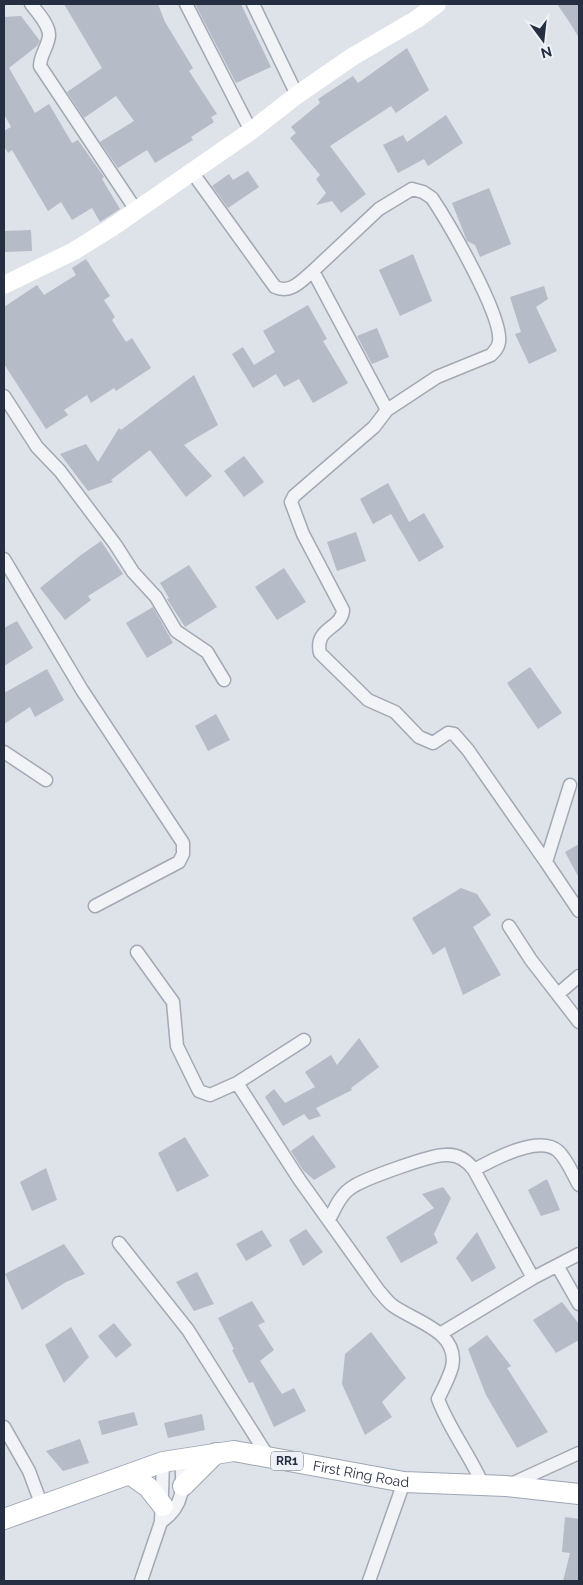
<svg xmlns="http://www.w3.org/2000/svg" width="583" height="1585" font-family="Raleway,sans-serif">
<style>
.building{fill:#b5bbc7}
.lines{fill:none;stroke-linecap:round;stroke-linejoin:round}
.street-casing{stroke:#a3a9b4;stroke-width:15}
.primary-casing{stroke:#9da6b6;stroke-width:22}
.street{stroke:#f1f3f7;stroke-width:12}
.secondary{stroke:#fff;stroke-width:18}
.primary{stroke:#fff;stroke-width:20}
.labels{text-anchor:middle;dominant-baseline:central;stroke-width:5;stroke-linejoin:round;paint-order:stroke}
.shield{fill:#eef1f7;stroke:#626978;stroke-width:1}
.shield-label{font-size:12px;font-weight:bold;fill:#262f42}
.street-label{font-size:14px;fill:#262f42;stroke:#eef1f7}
</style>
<rect width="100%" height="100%" fill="#dee2e9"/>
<!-- building -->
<path class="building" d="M 64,4 L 158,4 L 165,22 L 193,68 L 189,71 L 217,114 L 211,117 L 214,122 L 191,137 L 193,140 L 155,163 L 147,150 L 118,168 L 100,142 L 134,121 L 116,96 L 84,118 L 67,92 L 102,68 Z
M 195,4 L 241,4 L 271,67 L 236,83 Z
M 557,4 L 579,4 L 579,38 L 570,23 Z
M 21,16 L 40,41 L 37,46 L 9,68 L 35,113 L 49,104 L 72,143 L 78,140 L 104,177 L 102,179 L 120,209 L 100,222 L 92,208 L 72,220 L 61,202 L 48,211 L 12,150 L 8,153 L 4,146 L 4,131 L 11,127 L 4,114 L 4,17 Z
M 407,48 L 429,90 L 396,113 L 391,106 L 330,146 L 366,194 L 341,213 L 332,201 L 316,205 L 326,193 L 316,179 L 320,175 L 290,138 L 296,133 L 291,127 L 320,103 L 318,99 L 353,76 L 358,83 Z
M 446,115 L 463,143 L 428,166 L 424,159 L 398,173 L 383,145 L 403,135 L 407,142 Z
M 248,171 L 259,187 L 228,208 L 212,186 L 229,174 L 233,180 Z
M 489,188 L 511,244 L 480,257 L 475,245 L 467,241 L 452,203 Z
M 31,230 L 32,251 L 4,252 L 4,231 Z
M 413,254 L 432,301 L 400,316 L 379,270 Z
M 86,259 L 110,296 L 104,300 L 115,317 L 112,320 L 126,342 L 132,338 L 151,368 L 116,391 L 114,388 L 91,403 L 87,395 L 64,410 L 68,415 L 46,429 L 4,364 L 4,307 L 37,285 L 44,295 L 76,275 L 72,268 Z
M 544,286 L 548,299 L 536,307 L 557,351 L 529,364 L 515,334 L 521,332 L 510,297 Z
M 308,305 L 327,339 L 323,341 L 348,383 L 313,403 L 299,379 L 284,387 L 276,374 L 253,388 L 232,354 L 243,347 L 254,365 L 275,352 L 263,331 Z
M 377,328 L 389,357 L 372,364 L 357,336 Z
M 194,375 L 218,425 L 184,445 L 212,476 L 186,497 L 150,450 L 111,480 L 113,482 L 88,491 L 60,454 L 86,444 L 98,462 L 119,428 L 121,430 Z
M 244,456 L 264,482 L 244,497 L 224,471 Z
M 388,483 L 409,522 L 424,513 L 444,547 L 419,562 L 391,514 L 373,524 L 360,499 Z
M 356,532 L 366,561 L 337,571 L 327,542 Z
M 101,541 L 123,574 L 88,596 L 91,600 L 65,620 L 40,588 L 81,555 Z
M 189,565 L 217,607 L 185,627 L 167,599 L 169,598 L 160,583 Z
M 284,568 L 306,602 L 277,620 L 255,587 Z
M 153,607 L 173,643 L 147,658 L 126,623 Z
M 17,621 L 33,648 L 4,666 L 4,628 Z
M 530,667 L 562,713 L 538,729 L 507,683 Z
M 47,669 L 64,700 L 35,717 L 30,707 L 4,724 L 4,693 Z
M 216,714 L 230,740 L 208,751 L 195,726 Z
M 579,844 L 579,878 L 565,852 Z
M 461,888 L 477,894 L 491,915 L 473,927 L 501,975 L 463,995 L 445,947 L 433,955 L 412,918 Z
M 359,1038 L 379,1067 L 351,1088 L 352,1090 L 316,1108 L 321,1116 L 309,1120 L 304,1114 L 283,1126 L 265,1097 L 274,1089 L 285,1103 L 315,1087 L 305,1072 L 331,1055 L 337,1065 Z
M 313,1135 L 336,1167 L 314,1180 L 303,1170 L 291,1151 Z
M 185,1137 L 209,1176 L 177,1192 L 158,1153 Z
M 46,1168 L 57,1200 L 32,1211 L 20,1182 Z
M 547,1179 L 560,1210 L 541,1216 L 528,1190 Z
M 443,1187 L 451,1198 L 434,1234 L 438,1243 L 401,1263 L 386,1237 L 434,1208 L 422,1194 Z
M 306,1229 L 323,1252 L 303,1266 L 289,1240 Z
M 262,1230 L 272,1246 L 246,1261 L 236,1244 Z
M 477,1232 L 496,1268 L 472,1282 L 456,1258 Z
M 64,1244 L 85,1274 L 66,1282 L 22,1310 L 5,1274 Z
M 197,1272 L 214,1304 L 194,1311 L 176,1282 Z
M 252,1301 L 265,1322 L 258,1325 L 274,1350 L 260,1361 L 282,1394 L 294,1388 L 306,1411 L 274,1427 L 253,1382 L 249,1383 L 232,1350 L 234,1349 L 218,1318 Z
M 562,1302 L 579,1324 L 579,1340 L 556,1353 L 533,1320 Z
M 114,1323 L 132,1345 L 116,1358 L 98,1336 Z
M 71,1327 L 89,1357 L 64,1383 L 45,1345 Z
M 371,1332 L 406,1378 L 382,1402 L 392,1417 L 365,1435 L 342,1384 L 345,1354 Z
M 487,1335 L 511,1366 L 507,1368 L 548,1432 L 517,1448 L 486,1395 L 468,1349 Z
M 134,1412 L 138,1425 L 102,1435 L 98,1421 Z
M 202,1414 L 205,1430 L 168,1438 L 164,1423 Z
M 80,1439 L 89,1463 L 63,1471 L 46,1451 Z
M 565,1517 L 579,1519 L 579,1581 L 563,1581 L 570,1553 L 562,1552 Z"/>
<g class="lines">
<!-- street casing -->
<g class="street-casing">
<path id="street" d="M 31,4 C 37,12 49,24 49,35 C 49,45 40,55 40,66 L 136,210
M 186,4 L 251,131
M 253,4 L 297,95
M 192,172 L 275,287 C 291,294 301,281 313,271 L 387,410 L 374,427 L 294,496 L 291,502 L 303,534 L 343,610 C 342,629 314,627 320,653 L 368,700 L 395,712 L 419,737 L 433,743 L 448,733 L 454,734 L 468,750 L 546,862
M 313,271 L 379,209 L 412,189 L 423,192 L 432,198 C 448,222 503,316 499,342 C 498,348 495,351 491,355 L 437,377 L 387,410
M 4,396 L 37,447 L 60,471 L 115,544 L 133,572 L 156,597 L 176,631 L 207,652 L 224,680
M 4,559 L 82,690 L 183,843 L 183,854 L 179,862 L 95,906
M 4,752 L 46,780
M 570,785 L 546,862 L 579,911
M 509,926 L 531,960 L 579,1022
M 137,952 L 173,1002 L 177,1046 L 199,1091 L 210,1095 L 237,1083
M 558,994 L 579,976
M 304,1040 L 237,1083 L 299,1179 L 379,1291 C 383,1295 387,1301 392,1305 C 413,1321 460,1331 452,1367 C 449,1378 443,1389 438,1399 C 449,1429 470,1455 483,1485
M 474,1170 C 492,1160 539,1134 558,1151 C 567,1159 573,1175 579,1185
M 329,1220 C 335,1208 341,1193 354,1186 C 367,1178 430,1155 445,1155 C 457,1154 467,1160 474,1170 L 533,1278
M 119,1243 L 188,1330 L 269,1458
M 558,1267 L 579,1304
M 440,1334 L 533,1278 L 579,1254
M 4,1427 L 29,1471 L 42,1506
M 509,1485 L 579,1453
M 161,1522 C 186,1505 183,1484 181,1458
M 141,1581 L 161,1522 L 163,1462
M 369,1581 L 404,1482"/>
</g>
<!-- primary casing -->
<g class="primary-casing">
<g id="primary">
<path d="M 131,1475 L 148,1487 L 163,1506"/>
<path d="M 183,1486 L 216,1453"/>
<path id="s1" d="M 4,1519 L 163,1462 L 234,1451 L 404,1482 L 506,1486 L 579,1494"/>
</g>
</g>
<!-- street -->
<use href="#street" class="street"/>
<!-- secondary -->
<path class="secondary" d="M 4,285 L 74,251 L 111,228 L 251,131 L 297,95 L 352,57 L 417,19 L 437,4"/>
<!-- primary -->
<use href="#primary" class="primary"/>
</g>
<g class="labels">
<!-- shield labels -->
<rect class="shield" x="271" y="1451.5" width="32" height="19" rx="4"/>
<g class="shield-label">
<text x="287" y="1461">RR1</text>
</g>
<!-- street labels -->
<g class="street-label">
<text stroke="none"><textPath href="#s1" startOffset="370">First Ring Road</textPath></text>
</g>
</g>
<!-- border -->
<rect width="583" height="1585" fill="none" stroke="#262f42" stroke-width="10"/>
<!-- north arrow -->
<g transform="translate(543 40) rotate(165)" stroke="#eef1f7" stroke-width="4" paint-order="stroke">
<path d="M0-4L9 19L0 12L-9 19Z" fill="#262f42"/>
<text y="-8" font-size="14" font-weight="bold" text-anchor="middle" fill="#262f42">N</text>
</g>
</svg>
